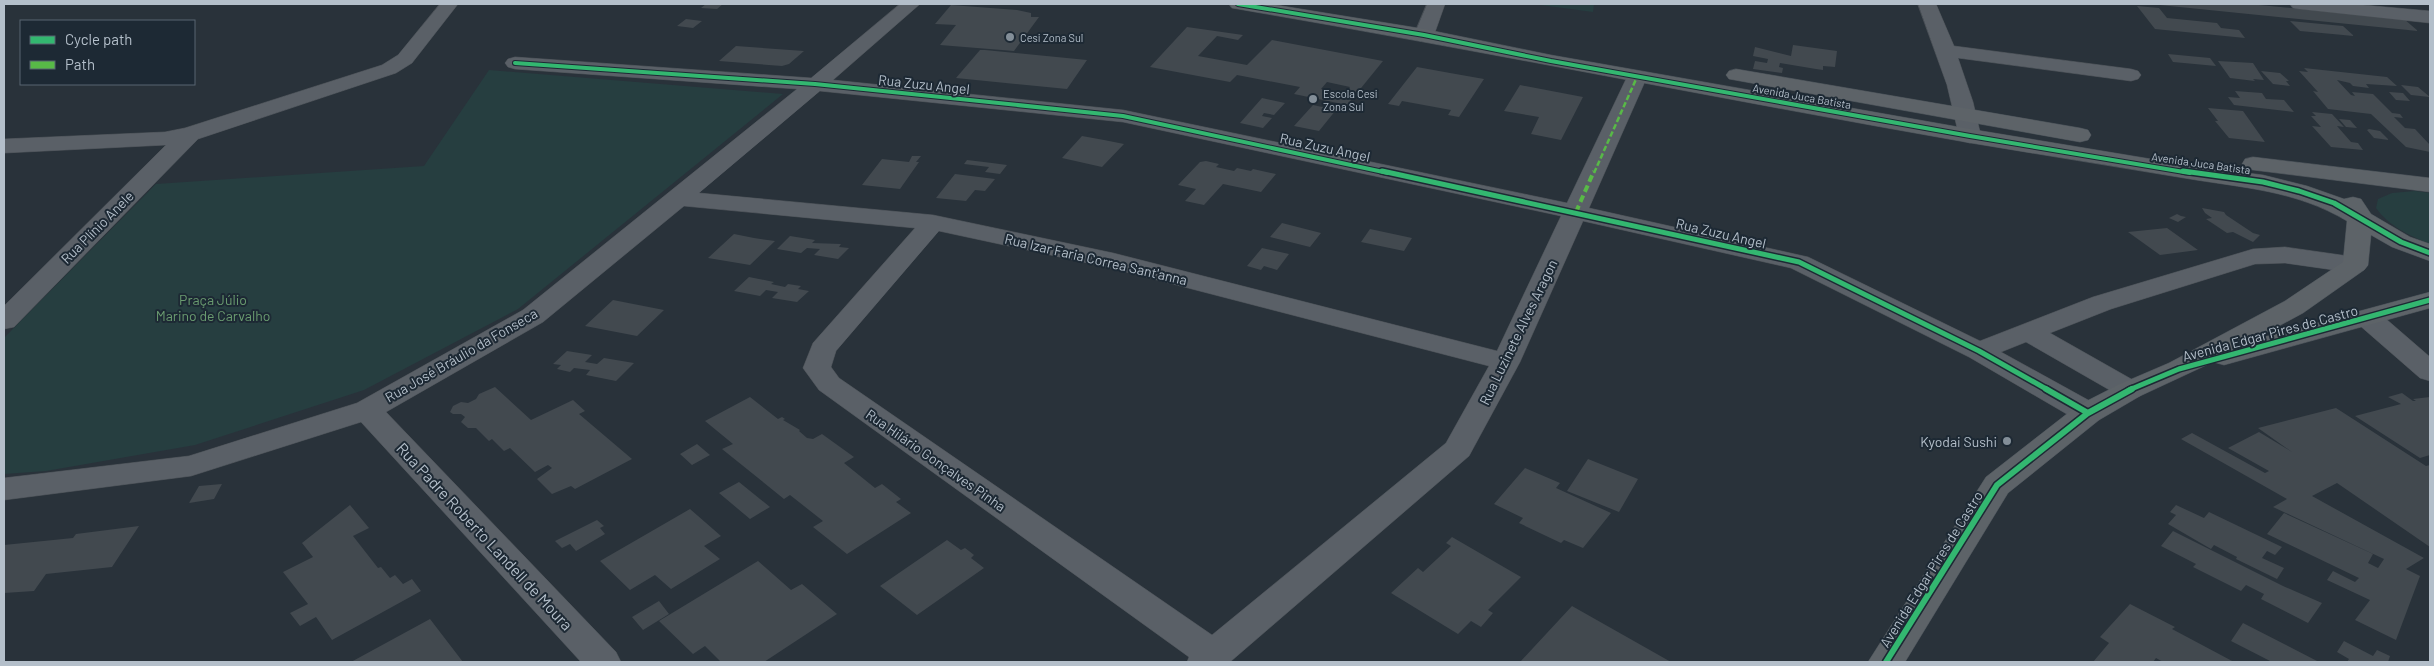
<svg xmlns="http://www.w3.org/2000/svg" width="2434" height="666" font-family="Barlow,sans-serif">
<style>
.green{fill:#263e40}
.building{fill:#42494f}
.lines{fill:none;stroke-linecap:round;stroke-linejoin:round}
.minor-casing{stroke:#484e54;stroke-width:1}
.major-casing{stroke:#474f56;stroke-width:1}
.minor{fill:#5a6067;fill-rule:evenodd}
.major{fill:#5d6368;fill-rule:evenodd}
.quiet-far1{stroke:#58b947;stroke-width:2.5;stroke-dasharray:5.5 2.5;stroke-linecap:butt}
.quiet{stroke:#58b947;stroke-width:4;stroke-dasharray:7 4;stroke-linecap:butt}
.cycleway-far2-casing{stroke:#1d2934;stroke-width:6}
.cycleway-far1-casing{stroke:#1d2934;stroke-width:8}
.cycleway-casing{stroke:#1d2934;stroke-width:9}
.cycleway-far2{stroke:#33b770;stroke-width:4}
.cycleway-far1{stroke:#33b770;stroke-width:5}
.cycleway{stroke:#33b770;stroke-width:6}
.poi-dot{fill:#838e98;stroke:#1d2934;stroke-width:2}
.labels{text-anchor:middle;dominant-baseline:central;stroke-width:4;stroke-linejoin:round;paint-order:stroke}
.far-poi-label{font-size:11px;fill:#b4bfca;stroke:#1d2934;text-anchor:start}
.far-street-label{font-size:11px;fill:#b4bfca;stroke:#1d2934}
.street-label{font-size:14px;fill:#b4bfca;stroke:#1d2934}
.park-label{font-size:14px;fill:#6a9c70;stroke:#1d2934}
.poi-label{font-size:14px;fill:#b4bfca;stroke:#1d2934;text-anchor:end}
.near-street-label{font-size:16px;fill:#b4bfca;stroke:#1d2934}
</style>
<rect width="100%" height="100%" fill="#29323a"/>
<!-- green -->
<path class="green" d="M 1533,4 L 1594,4 L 1593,12 Z
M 489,70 L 783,94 L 518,309 L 364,390 L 195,445 L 46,471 L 4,474 L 4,338 L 156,184 L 424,166 Z
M 2415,191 L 2430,193 L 2430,244 C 2409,235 2390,227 2376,208 L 2378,199 L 2392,193 Z"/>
<!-- building -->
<path class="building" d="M 706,4 L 723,4 L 717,9 L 701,8 Z
M 2150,4 L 2249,4 L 2404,19 L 2418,31 Z
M 951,5 L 1017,10 L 1031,13 L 1031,17 L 1039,17 L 1014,51 L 940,45 L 956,25 L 935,24 Z
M 2137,6 L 2159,8 L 2167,18 L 2217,23 L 2221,28 L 2239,30 L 2245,38 L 2155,29 Z
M 686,19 L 702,21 L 693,28 L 677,26 Z
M 2290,21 L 2343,26 L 2354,36 L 2300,31 Z
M 1187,27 L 1243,35 L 1238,40 L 1217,36 L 1198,56 L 1247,65 L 1272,40 L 1383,61 L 1357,93 L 1347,91 L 1350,87 L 1327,82 L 1321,89 L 1355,95 L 1347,105 L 1294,94 L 1300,87 L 1237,75 L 1230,82 L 1150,67 Z
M 1793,45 L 1837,51 L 1835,67 L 1823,66 L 1823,70 L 1816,69 L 1780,63 L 1779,67 L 1783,68 L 1782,73 L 1753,69 L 1755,61 L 1767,63 L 1768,59 L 1753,56 L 1755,47 L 1791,56 Z
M 736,46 L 804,51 L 789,64 L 782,66 L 719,61 Z
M 980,50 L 985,50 L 1087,60 L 1067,89 L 956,78 Z
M 2168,54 L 2210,58 L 2216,66 L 2173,62 Z
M 2218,61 L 2253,63 L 2264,80 L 2253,79 L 2255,81 L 2230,78 Z
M 1417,67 L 1450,73 L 1484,79 L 1459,117 L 1448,115 L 1451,110 L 1402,101 L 1399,106 L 1388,104 Z
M 2304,68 L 2387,77 L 2397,86 L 2366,84 L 2369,88 L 2353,86 L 2350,83 L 2337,80 L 2351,95 L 2355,96 L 2352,92 L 2373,94 L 2392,113 L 2400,114 L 2403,118 L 2394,117 L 2405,128 L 2415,129 L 2430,145 L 2430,152 L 2406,147 L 2371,114 L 2328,109 L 2313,91 L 2318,92 L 2299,71 L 2308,72 Z
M 2261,71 L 2280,73 L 2289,81 L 2286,81 L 2290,86 L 2273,84 Z
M 1520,85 L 1583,97 L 1561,140 L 1531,134 L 1539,117 L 1504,111 Z
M 2401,85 L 2418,87 L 2430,97 L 2411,95 Z
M 2235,91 L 2262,93 L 2266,99 L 2284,100 L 2294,112 L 2234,105 L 2228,97 L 2240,98 Z
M 2389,92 L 2403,93 L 2410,101 L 2396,100 Z
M 1262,98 L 1285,103 L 1274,115 L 1264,113 L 1262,116 L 1272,118 L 1263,128 L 1240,123 Z
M 1313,105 L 1336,110 L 1319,131 L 1294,126 Z
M 2208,108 L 2243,111 L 2265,142 L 2229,138 L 2215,121 L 2218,121 Z
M 2312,112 L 2332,114 L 2344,127 L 2337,126 L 2351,142 L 2358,143 L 2363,150 L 2331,147 L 2312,126 L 2321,127 L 2311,116 L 2316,116 Z
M 2339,119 L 2350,120 L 2357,128 L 2346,127 Z
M 2369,129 L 2380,131 L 2389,140 L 2374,138 L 2367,130 Z
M 1082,136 L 1104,140 L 1124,144 L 1102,167 L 1062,158 Z
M 912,156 L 921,156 L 916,162 L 919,162 L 900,189 L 862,185 L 882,159 L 909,162 Z
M 967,160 L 992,163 L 1007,165 L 1000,174 L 985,172 L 989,167 L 964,164 Z
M 1206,161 L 1219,164 L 1216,167 L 1234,171 L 1237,168 L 1251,171 L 1253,169 L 1276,174 L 1261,192 L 1223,184 L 1204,205 L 1185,201 L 1196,189 L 1178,185 L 1200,162 Z
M 955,174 L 995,179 L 985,191 L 975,190 L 966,201 L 936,198 Z
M 2202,208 L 2224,212 L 2226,215 L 2253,233 L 2260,235 L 2253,242 L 2233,232 L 2227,233 L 2206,219 L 2212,218 L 2205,213 Z
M 2177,214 L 2181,216 L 2186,217 L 2178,222 L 2169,218 Z
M 1282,223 L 1321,233 L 1310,247 L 1270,237 Z
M 2167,228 L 2198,250 L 2160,255 L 2128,232 Z
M 1370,229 L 1412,238 L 1404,251 L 1361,242 Z
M 734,234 L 754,238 L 775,241 L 750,265 L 708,258 Z
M 790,236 L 815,240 L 812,243 L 841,244 L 839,247 L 849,248 L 838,259 L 814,255 L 820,249 L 807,248 L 801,253 L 777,249 Z
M 1262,248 L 1289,254 L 1277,270 L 1264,266 L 1261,270 L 1247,266 Z
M 749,277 L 774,282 L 771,284 L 785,287 L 788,284 L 801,286 L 798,289 L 809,291 L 797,302 L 772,298 L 778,292 L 766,290 L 760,296 L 734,291 Z
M 613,300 L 664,310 L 637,336 L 585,326 Z
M 567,351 L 592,355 L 585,362 L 597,364 L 604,358 L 634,363 L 616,381 L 586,375 L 590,370 L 574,368 L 570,372 L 557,369 L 561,365 L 553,364 Z
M 495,387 L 531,420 L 573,400 L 585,411 L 579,414 L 632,459 L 575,489 L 571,486 L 552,494 L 537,479 L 552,468 L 548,465 L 535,472 L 510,448 L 504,451 L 492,439 L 489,441 L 476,428 L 468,428 L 461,422 L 465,417 L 461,414 L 453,414 L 450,412 L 453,406 L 461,402 L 468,403 L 476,399 L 479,394 Z
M 2402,393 L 2413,401 L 2416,401 L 2413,399 L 2430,397 L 2430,455 L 2420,458 L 2355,416 L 2401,404 L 2388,397 Z
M 750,397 L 778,419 L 782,417 L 785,419 L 783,420 L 800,430 L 799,431 L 807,438 L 813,439 L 822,434 L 854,457 L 844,463 L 875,488 L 882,484 L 901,499 L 896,502 L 911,513 L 847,554 L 813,527 L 823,521 L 790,495 L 784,499 L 722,449 L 733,444 L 705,421 Z
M 2336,408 L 2426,466 L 2430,465 L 2430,547 L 2337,483 L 2312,496 L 2424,558 L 2406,569 L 2420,576 L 2396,640 L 2355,620 L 2370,600 L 2327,580 L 2333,571 L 2355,582 L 2359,578 L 2267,534 L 2284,513 L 2373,554 L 2368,563 L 2378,568 L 2384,559 L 2273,507 L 2287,499 L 2181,439 L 2192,433 L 2265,473 L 2269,471 L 2228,448 L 2259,432 L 2292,452 L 2258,428 Z
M 697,444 L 710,455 L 692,465 L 680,454 Z
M 1588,459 L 1638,479 L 1619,512 L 1567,491 Z
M 1525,468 L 1560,483 L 1556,488 L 1611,513 L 1583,548 L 1564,540 L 1561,543 L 1519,523 L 1523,518 L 1494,504 Z
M 739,482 L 770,507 L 750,519 L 719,493 Z
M 222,484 L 214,499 L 189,503 L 199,486 Z
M 350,505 L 369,528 L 353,536 L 378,568 L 381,567 L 390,578 L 395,575 L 403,584 L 412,579 L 421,591 L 332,640 L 316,617 L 300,626 L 290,613 L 308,604 L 283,572 L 313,557 L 302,543 Z
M 2176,505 L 2204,518 L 2209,512 L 2282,547 L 2275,555 L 2267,551 L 2262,558 L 2284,568 L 2277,579 L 2236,559 L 2237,557 L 2214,545 L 2211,549 L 2168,524 L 2176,515 L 2170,512 Z
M 690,509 L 721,536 L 704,546 L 720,559 L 671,589 L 655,575 L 630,590 L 600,561 Z
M 597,520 L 604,526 L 600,528 L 605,534 L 576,551 L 570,544 L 562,548 L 555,541 Z
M 139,526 L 112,567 L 46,574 L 34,591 L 4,593 L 4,545 L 73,538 L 76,534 Z
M 2173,531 L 2283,586 L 2322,603 L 2308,623 L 2261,599 L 2264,594 L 2246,585 L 2241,591 L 2193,567 L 2196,564 L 2161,546 Z
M 1452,537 L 1521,577 L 1488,610 L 1493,613 L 1481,627 L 1471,621 L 1458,634 L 1391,593 L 1418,568 L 1423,572 L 1451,546 L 1446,543 Z
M 947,540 L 961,550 L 965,548 L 969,551 L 974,555 L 971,558 L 984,568 L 917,615 L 880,586 Z
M 758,561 L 791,590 L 802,584 L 837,614 L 764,662 L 721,662 L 705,646 L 693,654 L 659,621 Z
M 659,601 L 669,614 L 643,630 L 632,617 Z
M 2130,604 L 2175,627 L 2172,629 L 2234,662 L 2163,662 L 2156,658 L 2153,662 L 2093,662 L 2109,643 L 2100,637 Z
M 1572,606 L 1671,662 L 1520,662 Z
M 430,619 L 463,662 L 351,662 Z
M 2243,623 L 2319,662 L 2272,662 L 2231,641 Z
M 2344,641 L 2373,656 L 2377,650 L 2390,656 L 2388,662 L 2347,662 L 2349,659 L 2337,652 Z"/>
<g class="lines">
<!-- minor casing -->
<g class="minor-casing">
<path id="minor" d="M 440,4 L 458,4 L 412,63 L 396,73 L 198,139 L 14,327 L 4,329 L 4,306 L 166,145 L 4,153 L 4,139 L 165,132 L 185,128 L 382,65 L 398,55 Z
M 900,4 L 920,4 L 833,80 L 1123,110 L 1567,203 L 1627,77 L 1630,73 L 1637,71 L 1644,73 L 1647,77 L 1589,208 L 1808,257 L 1980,341 L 2093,297 L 2253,249 L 2285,247 L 2355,257 L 2364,260 L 2368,265 L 2364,270 L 2355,273 L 2285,263 L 2255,264 L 2111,309 L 2050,333 L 2140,384 L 2145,390 L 2140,396 L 2130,399 L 2120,396 L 2026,342 L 2001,352 L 2099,406 L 2103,413 L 2099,420 L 2088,422 L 2077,420 L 1969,357 L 1791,268 L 1583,221 L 1520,362 L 1469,456 L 1230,662 L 1187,662 L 1189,657 L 819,390 L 803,368 L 813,343 L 915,228 L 684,206 L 543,322 L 386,412 L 616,652 L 621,662 L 581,662 L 361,422 L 191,476 L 4,500 L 4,478 L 189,456 L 357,403 L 523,310 L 797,89 L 515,69 L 508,67 L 505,63 L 508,59 L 515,57 L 811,78 ZM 820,91 L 1123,122 L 1561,216 L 1497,351 L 1113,253 L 933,215 L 699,193 ZM 939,231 L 1111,268 L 1489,366 L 1446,443 L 1212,635 L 839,378 L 831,367 L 836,351 Z
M 1427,4 L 1445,4 L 1434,35 L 1431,39 L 1417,39 L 1414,35 Z
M 1918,4 L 1936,4 L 1954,46 L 2131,69 L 2138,71 L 2141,75 L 2138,79 L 2131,81 L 1958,58 L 1973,102 L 1981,136 L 1978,141 L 1970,143 L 1962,141 L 1959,136 L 1947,85 Z
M 2290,4 L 2352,4 L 2430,11 L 2430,23 L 2299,9 L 2293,8 Z
M 2368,310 L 2378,312 L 2430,357 L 2430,381 L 2420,378 L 2358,324 L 2354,318 L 2358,312 Z"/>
</g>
<!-- major casing -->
<g class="major-casing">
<path id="major" d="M 1229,4 L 1270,4 L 1424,29 L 1551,55 L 1970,129 L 2193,166 L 2263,175 L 2307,186 L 2344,199 L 2353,197 L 2361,199 L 2371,214 L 2410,237 L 2430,244 L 2430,261 L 2392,247 L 2371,235 L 2368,265 L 2364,270 L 2303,313 L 2253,340 L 2430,292 L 2430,308 L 2224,365 L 2213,362 L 2140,396 L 2099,420 L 2008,493 L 1905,662 L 1868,662 L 1986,477 L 2077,406 L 2120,384 L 2169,363 L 2285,301 L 2343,262 L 2347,221 C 2295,190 2243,188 2184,178 C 2113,166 2042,155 1971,143 C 1726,100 1483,51 1238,9 L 1232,8 Z
M 1736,69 L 2080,128 L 2088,130 L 2091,135 L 2088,140 L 2080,142 L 1729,79 L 1726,75 L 1729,71 Z
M 2253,157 L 2430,178 L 2430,192 L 2245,169 L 2242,164 L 2245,159 Z"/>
</g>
<!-- minor -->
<use href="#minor" class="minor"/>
<!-- major -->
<use href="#major" class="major"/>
<!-- quiet-far1 -->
<path class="quiet-far1" d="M 1594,173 L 1637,77"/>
<!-- quiet -->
<path class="quiet" d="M 1576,212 L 1594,171"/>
<!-- cycleway-far2 casing -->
<g class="cycleway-far2-casing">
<path id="cycleway-far2" d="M 1238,4 L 1424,35 L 1551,61 L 1970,136 L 2190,173
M 515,63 L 815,84 L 1123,116 L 1388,173"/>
</g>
<!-- cycleway-far1 casing -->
<g class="cycleway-far1-casing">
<path id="cycleway-far1" d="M 1382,171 L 1799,262 L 1979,351 L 2048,390
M 2183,171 L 2263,182 L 2299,191 L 2334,203 L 2401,242 L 2430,253
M 2129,390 L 2179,369 L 2430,300"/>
</g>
<!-- cycleway casing -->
<g class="cycleway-casing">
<path id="cycleway" d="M 2046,389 L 2088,413
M 1886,662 L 1997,485 L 2088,413 L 2132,389"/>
</g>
<!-- cycleway-far2 -->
<use href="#cycleway-far2" class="cycleway-far2"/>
<!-- cycleway-far1 -->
<use href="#cycleway-far1" class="cycleway-far1"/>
<!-- cycleway -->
<use href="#cycleway" class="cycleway"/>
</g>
<!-- markers -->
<g class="poi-dot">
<circle cx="1010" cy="37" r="5"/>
<circle cx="1313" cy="99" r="5"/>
<circle cx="2007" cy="441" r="5"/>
</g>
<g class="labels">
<!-- far-poi labels -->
<g class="far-poi-label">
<text x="1020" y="37">Cesi Zona Sul</text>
<text x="1323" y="93">Escola Cesi<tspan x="1323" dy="13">Zona Sul</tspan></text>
</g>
<!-- far-street labels -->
<g class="far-street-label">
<text transform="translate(1802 96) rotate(10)">Avenida Juca Batista</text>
<text transform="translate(2201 163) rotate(8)">Avenida Juca Batista</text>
</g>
<!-- street labels -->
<g class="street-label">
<text transform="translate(924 84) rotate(6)">Rua Zuzu Angel</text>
<text transform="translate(1325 147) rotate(12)">Rua Zuzu Angel</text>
<text transform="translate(97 227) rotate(-45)">Rua Plínio Anele</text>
<text transform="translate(1721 233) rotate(13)">Rua Zuzu Angel</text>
<text transform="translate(1096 259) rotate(13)">Rua Izar Faria Correa Sant'anna</text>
<text transform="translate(1518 332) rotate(-64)">Rua Luzinete Alves Aragon</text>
<text transform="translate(2270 333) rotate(-15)">Avenida Edgar Pires de Castro</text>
<text transform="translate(461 355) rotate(-30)">Rua José Bráulio da Fonseca</text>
<text transform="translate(936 460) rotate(35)">Rua Hilário Gonçalves Pinha</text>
<text transform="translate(1931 569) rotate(-58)">Avenida Edgar Pires de Castro</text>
</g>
<!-- park labels -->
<g class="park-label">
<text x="213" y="299">Praça Júlio<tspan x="213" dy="16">Marino de Carvalho</tspan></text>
</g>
<!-- poi labels -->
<g class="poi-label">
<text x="1997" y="441">Kyodai Sushi</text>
</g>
<!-- near-street labels -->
<g class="near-street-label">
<text transform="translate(485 536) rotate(47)">Rua Padre Roberto Landell de Moura</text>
</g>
</g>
<!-- border -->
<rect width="2434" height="666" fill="none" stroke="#b4bfca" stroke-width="10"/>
<!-- legend -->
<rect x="20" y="20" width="175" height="65" fill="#1d2934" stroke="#596570"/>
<rect x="30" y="36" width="25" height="8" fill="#33b770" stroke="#596570"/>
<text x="65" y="45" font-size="15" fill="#b4bfca">Cycle path</text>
<rect x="30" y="61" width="25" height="8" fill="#58b947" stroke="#596570"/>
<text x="65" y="70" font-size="15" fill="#b4bfca">Path</text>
</svg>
